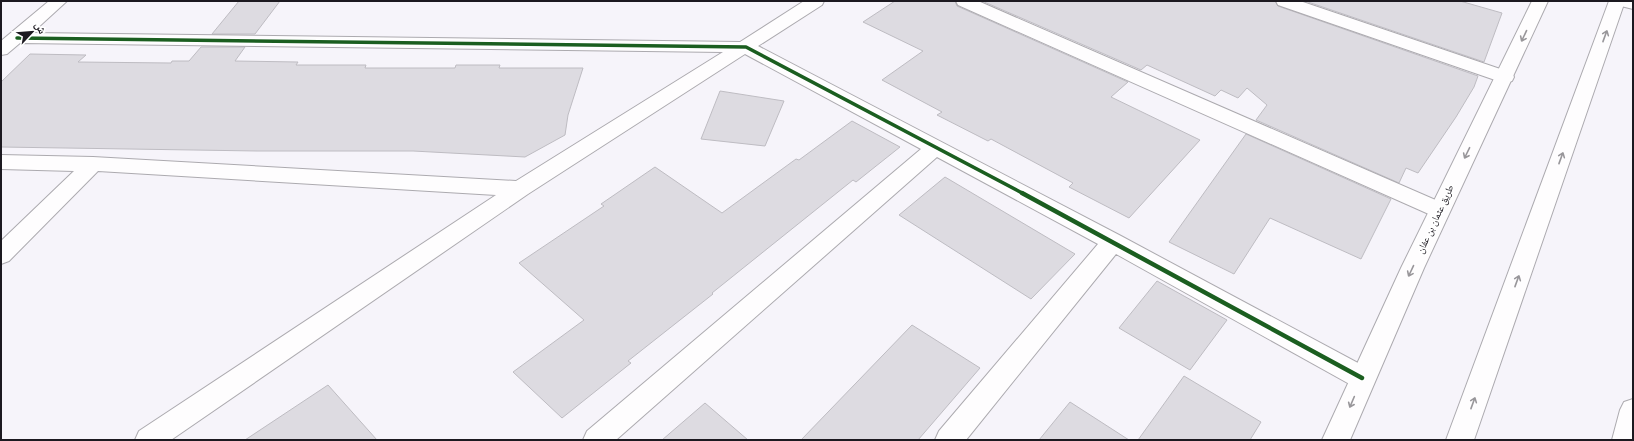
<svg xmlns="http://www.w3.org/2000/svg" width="1634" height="441" font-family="Ubuntu,'Noto Naskh Arabic',sans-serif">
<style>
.building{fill:#dddbe1;stroke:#bebcc2}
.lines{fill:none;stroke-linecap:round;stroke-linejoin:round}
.minor-casing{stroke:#acaaaf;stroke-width:2}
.major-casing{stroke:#acaaaf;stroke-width:2}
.minor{fill:#fefdfe;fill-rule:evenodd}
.major{fill:#fefdfe;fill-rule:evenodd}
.cycleway-far1-casing{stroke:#fff;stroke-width:5.5}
.cycleway-casing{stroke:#fff;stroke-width:7}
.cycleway-far1{stroke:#1b5e20;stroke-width:3.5}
.cycleway{stroke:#1b5e20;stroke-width:4.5}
.oneway{stroke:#98969a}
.labels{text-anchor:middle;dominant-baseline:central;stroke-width:3.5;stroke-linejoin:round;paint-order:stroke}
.street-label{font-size:10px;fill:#1c1920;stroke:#fff}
</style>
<rect width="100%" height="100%" fill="#f6f4fa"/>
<!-- building -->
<path class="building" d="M 239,1 L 280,1 L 255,34 L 212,34 Z
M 895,1 L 955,1 L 957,6 L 1128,82 L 1111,97 L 1200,140 L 1129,218 L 1069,187 L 1073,183 L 991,139 L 988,141 L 937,115 L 942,112 L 882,80 L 923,51 L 863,22 Z
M 982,1 L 1275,1 L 1278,6 L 1478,76 L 1474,87 L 1456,117 L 1418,173 L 1406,168 L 1399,183 L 1256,120 L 1267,105 L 1247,88 L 1238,98 L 1221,90 L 1215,96 L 1147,65 L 1141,70 Z
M 1305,1 L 1460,1 L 1502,13 L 1484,62 Z
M 201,47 L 245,47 L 235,61 L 298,62 L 296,65 L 366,65 L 365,68 L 455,68 L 456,65 L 500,65 L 499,68 L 583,68 L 568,115 L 565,135 L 525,157 L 413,151 L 257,151 L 1,147 L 1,82 L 30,54 L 86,55 L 78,62 L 171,63 L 172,61 L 189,61 Z
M 720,91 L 784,101 L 765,146 L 701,139 Z
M 852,121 L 900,147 L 856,182 L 853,180 L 712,293 L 713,294 L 628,361 L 631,363 L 562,418 L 513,372 L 584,320 L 519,263 L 604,206 L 601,204 L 655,167 L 722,213 L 796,159 L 799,160 Z
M 1246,134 L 1391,199 L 1361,259 L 1270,218 L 1234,274 L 1169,242 Z
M 945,177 L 1075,254 L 1031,299 L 899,215 Z
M 1157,281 L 1227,320 L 1190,370 L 1119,328 Z
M 912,325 L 980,368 L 918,440 L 801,440 Z
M 1184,376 L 1261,422 L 1250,440 L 1138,440 Z
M 328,385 L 377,440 L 245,440 Z
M 1070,402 L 1129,440 L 1039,440 Z
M 705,403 L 748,440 L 662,440 Z"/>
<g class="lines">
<!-- minor casing -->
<g class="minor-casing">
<path id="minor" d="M 49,1 L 67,1 L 32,33 L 740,42 L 804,1 L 824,1 L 822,5 L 758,46 L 1121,236 L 1371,370 L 1375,378 L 1371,386 L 1362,389 L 1353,386 L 1116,254 L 966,440 L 935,440 L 939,431 L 1098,244 L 937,157 L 616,440 L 583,440 L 587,431 L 921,149 L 745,54 L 528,194 L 171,440 L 135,440 L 139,431 L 496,195 L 98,171 L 9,261 L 1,264 L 1,241 L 74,171 L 1,169 L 1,155 L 93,157 L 516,181 L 723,52 L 20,43 L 7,54 L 1,55 L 1,41 Z
M 956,1 L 978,1 L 1447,205 L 1450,210 L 1447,215 L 1439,218 L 1431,215 L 958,5 Z
M 1276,1 L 1300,1 L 1512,73 L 1514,77 L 1512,81 L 1505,83 L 1498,81 L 1278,5 Z
M 1615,1 L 1633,1 L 1633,9 L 1617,5 Z
M 1633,399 L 1633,440 L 1612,440 L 1620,410 L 1624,402 Z"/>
</g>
<!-- major casing -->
<g class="major-casing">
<path id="major" d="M 1532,1 L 1548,1 L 1424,268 L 1350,440 L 1322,440 L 1401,268 Z
M 1609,1 L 1625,1 L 1474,440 L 1446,440 Z"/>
</g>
<!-- minor -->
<use href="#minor" class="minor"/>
<!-- major -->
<use href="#major" class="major"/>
<!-- cycleway-far1 casing -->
<g class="cycleway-far1-casing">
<path id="cycleway-far1" d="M 17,38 L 746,47 L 1024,194"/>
</g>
<!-- cycleway casing -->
<g class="cycleway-casing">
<path id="cycleway" d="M 1022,193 L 1362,378"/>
</g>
<!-- cycleway-far1 -->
<use href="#cycleway-far1" class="cycleway-far1"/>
<!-- cycleway -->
<use href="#cycleway" class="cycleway"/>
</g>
<!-- one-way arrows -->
<defs><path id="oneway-shaft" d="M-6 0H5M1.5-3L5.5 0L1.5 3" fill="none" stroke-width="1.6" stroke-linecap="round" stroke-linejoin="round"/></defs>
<g class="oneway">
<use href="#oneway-shaft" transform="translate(1524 36) rotate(115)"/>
<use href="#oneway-shaft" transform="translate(1605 36) rotate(-70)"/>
<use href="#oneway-shaft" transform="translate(1467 153) rotate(116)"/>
<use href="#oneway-shaft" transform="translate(1561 158) rotate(-70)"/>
<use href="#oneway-shaft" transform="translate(1411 271) rotate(115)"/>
<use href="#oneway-shaft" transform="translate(1517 281) rotate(-70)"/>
<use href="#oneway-shaft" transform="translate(1352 402) rotate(113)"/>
<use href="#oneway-shaft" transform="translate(1473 403) rotate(-70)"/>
</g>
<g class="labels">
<!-- street labels -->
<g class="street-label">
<text transform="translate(1435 219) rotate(-65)">طريق عثمان بن عفان</text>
</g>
</g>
<!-- border -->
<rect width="1634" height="441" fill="none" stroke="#1c1920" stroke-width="4"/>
<!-- north arrow -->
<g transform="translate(32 32) rotate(64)" stroke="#ffffff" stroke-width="3" paint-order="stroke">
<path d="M0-3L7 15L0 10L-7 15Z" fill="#1c1920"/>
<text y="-6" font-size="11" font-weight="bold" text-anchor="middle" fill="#1c1920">ش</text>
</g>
</svg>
